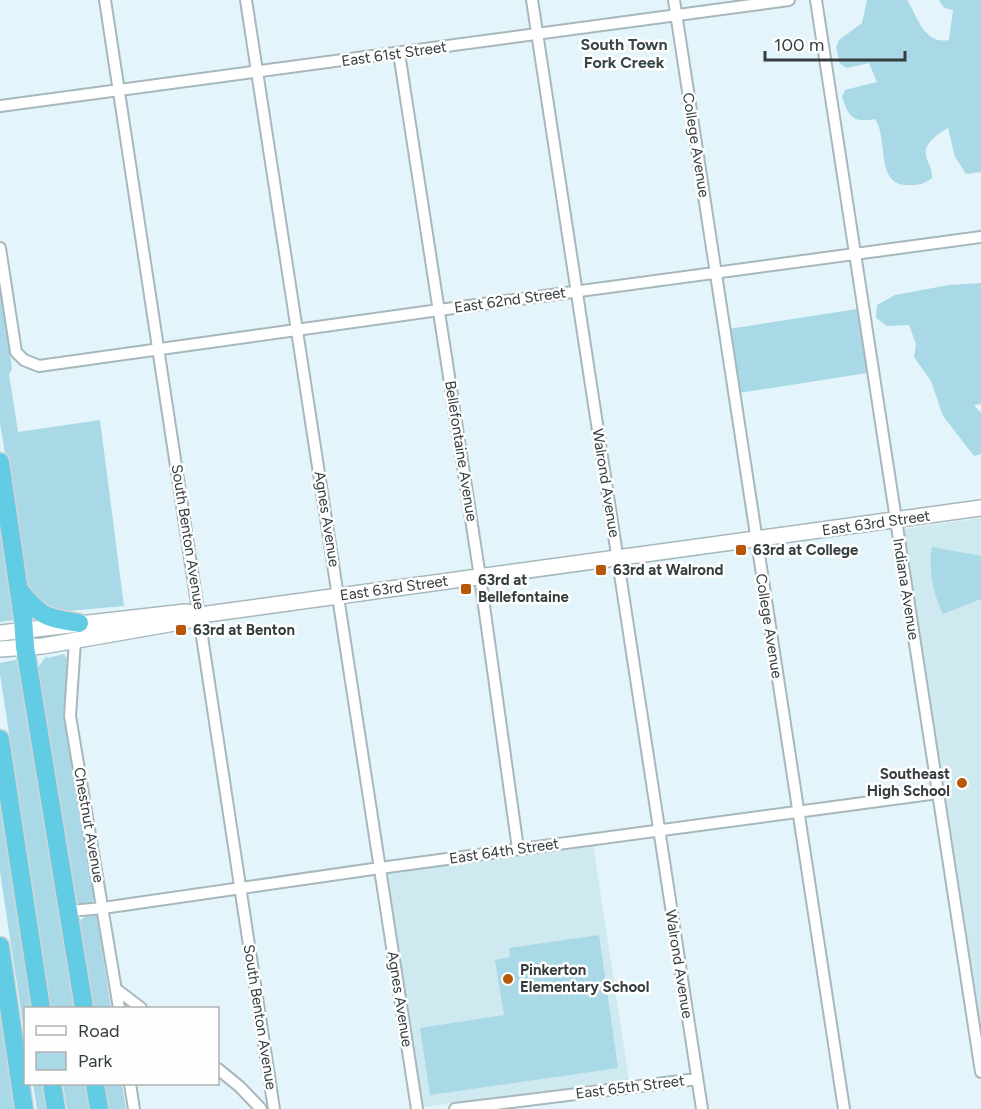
<svg xmlns="http://www.w3.org/2000/svg" width="981" height="1109" font-family="Figtree,sans-serif">
<style>
.built{fill:#cfe9f0}
.green{fill:#a9d8e6}
.lines{fill:none;stroke-linecap:round;stroke-linejoin:round}
.minor-casing{stroke:#a7b8bc;stroke-width:14}
.secondary-casing{stroke:#a7b8bc;stroke-width:18}
.trunk-casing{stroke:#d3d4d5;stroke-width:21}
.minor{stroke:#fff;stroke-width:10}
.secondary{stroke:#fff;stroke-width:15}
.trunk{stroke:#62cce4;stroke-width:18}
.poi-dot{fill:#b65808;stroke:#fefefe;stroke-width:2}
.labels{text-anchor:middle;dominant-baseline:central;stroke-width:5;stroke-linejoin:round;paint-order:stroke}
.street-label{font-size:15px;fill:#363d3f;stroke:#fefefe}
.poi-label{font-size:15px;font-weight:bold;fill:#363d3f;stroke:#fefefe;text-anchor:start}
.neighbourhood-label{font-size:16px;font-weight:bold;fill:#38464a;stroke:#fefefe}
</style>
<rect width="100%" height="100%" fill="#e3f5fa"/>
<!-- built -->
<path class="built" d="M 981,518 L 981,1036 L 904,529 Z
M 593,844 L 629,1080 L 422,1107 L 386,878 L 389,872 Z"/>
<!-- green -->
<path class="green" d="M 867,0 L 907,0 C 918,17 924,45 949,40 L 953,10 L 944,8 L 939,0 L 981,0 L 981,172 L 966,174 L 955,157 L 948,128 C 938,134 921,144 927,159 C 930,167 932,169 932,178 C 924,184 920,185 910,185 C 874,187 889,139 875,119 C 854,123 849,118 842,97 L 845,90 L 877,82 L 869,63 L 847,68 L 840,64 L 836,47 L 839,40 L 862,23 Z
M 981,283 L 981,404 L 974,405 L 981,413 L 981,454 L 974,456 L 943,416 L 931,381 L 914,357 L 916,344 L 909,325 L 887,326 L 876,318 L 877,305 L 895,295 L 949,285 Z
M 0,286 L 12,369 L 9,374 L 18,432 L 100,420 L 124,606 L 57,612 L 50,610 L 28,592 L 0,423 Z
M 857,309 L 867,373 L 739,393 L 729,329 Z
M 0,505 L 14,620 L 0,622 Z
M 932,547 L 981,556 L 981,599 L 943,614 C 933,593 928,570 932,547 Z
M 64,654 L 69,662 L 66,713 L 95,896 L 93,902 C 87,906 79,905 74,899 L 39,675 L 39,666 L 46,656 L 48,658 Z
M 16,660 L 19,661 L 32,743 L 45,801 L 78,1008 L 51,1008 L 0,674 L 0,663 Z
M 0,796 L 31,1008 L 26,1008 L 25,1037 L 0,872 Z
M 88,914 L 94,914 L 97,917 L 111,1008 L 90,1008 L 78,922 Z
M 599,935 L 618,1068 L 430,1095 L 420,1028 L 504,1015 L 495,960 L 510,957 L 509,948 Z
M 0,996 L 17,1109 L 0,1109 Z
M 33,1084 L 43,1084 L 47,1109 L 37,1109 Z
M 63,1084 L 89,1084 L 93,1109 L 67,1109 Z
M 102,1084 L 122,1084 L 126,1109 L 106,1109 Z"/>
<g class="lines">
<!-- minor casing -->
<g class="minor-casing">
<path id="minor" d="M 105,0 L 274,1109
M 246,0 L 417,1109
M 532,0 L 702,1109
M 674,0 L 844,1109
M 816,0 L 981,1072
M 399,53 L 480,577 L 518,849
M 0,106 L 789,0
M 0,248 L 16,352 L 24,360 L 39,366 L 439,310 L 981,237
M 75,641 L 70,716 L 119,1008
M 70,911 L 103,908 L 380,868 L 938,793
M 116,989 L 141,1008
M 218,1069 L 240,1087 L 261,1109
M 130,1084 L 134,1109
M 455,1109 L 697,1079"/>
</g>
<!-- secondary casing -->
<g class="secondary-casing">
<path id="secondary" d="M 0,633 L 185,612 L 191,613
M 0,649 L 43,646 L 186,621 L 200,615 L 981,508"/>
</g>
<!-- trunk casing -->
<g class="trunk-casing">
<path id="trunk" d="M 0,462 L 23,619 L 25,647 L 84,1008
M 19,590 C 42,618 45,617 79,623
M 0,739 L 41,1008
M 0,946 L 24,1109
M 52,1084 L 56,1109
M 95,1084 L 99,1109"/>
</g>
<!-- minor -->
<use href="#minor" class="minor"/>
<!-- secondary -->
<use href="#secondary" class="secondary"/>
<!-- trunk -->
<use href="#trunk" class="trunk"/>
</g>
<!-- markers -->
<g class="poi-dot">
<rect x="735" y="544" width="12" height="12" rx="3"/>
<rect x="595" y="564" width="12" height="12" rx="3"/>
<rect x="460" y="583" width="12" height="12" rx="3"/>
<rect x="175" y="624" width="12" height="12" rx="3"/>
<circle cx="962" cy="783" r="6"/>
<circle cx="508" cy="979" r="6"/>
</g>
<g class="labels">
<!-- street labels -->
<g class="street-label">
<text transform="translate(394 54) rotate(-8)">East 61st Street</text>
<text transform="translate(696 145) rotate(81)">College Avenue</text>
<text transform="translate(510 300) rotate(-8)">East 62nd Street</text>
<text transform="translate(461 451) rotate(81)">Bellefontaine Avenue</text>
<text transform="translate(606 483) rotate(81)">Walrond Avenue</text>
<text transform="translate(327 519) rotate(81)">Agnes Avenue</text>
<text transform="translate(876 523) rotate(-8)">East 63rd Street</text>
<text transform="translate(188 537) rotate(81)">South Benton Avenue</text>
<text transform="translate(394 588) rotate(-8)">East 63rd Street</text>
<text transform="translate(906 589) rotate(81)">Indiana Avenue</text>
<text transform="translate(769 626) rotate(81)">College Avenue</text>
<text transform="translate(89 825) rotate(80)">Chestnut Avenue</text>
<text transform="translate(504 851) rotate(-8)">East 64th Street</text>
<text transform="translate(679 964) rotate(81)">Walrond Avenue</text>
<text transform="translate(400 999) rotate(81)">Agnes Avenue</text>
<text transform="translate(260 1017) rotate(81)">South Benton Avenue</text>
<text transform="translate(630 1087) rotate(-7)">East 65th Street</text>
</g>
<!-- poi labels -->
<g class="poi-label">
<text x="753" y="550">63rd at College</text>
<text x="613" y="570">63rd at Walrond</text>
<text x="478" y="580">63rd at<tspan x="478" dy="17">Bellefontaine</tspan></text>
<text x="193" y="630">63rd at Benton</text>
<text x="950" y="774" text-anchor="end">Southeast<tspan x="950" dy="17">High School</tspan></text>
<text x="520" y="970">Pinkerton<tspan x="520" dy="17">Elementary School</tspan></text>
</g>
<!-- neighbourhood labels -->
<g class="neighbourhood-label">
<text x="624" y="44">South Town<tspan x="624" dy="18">Fork Creek</tspan></text>
</g>
</g>
<!-- legend -->
<rect x="24" y="1007" width="195" height="78" fill="#fefefe" stroke="#aeb1b2" stroke-width="1.5"/>
<rect x="36" y="1026" width="30" height="9" fill="#ffffff" stroke="#aeb1b2" stroke-width="1.5"/>
<text x="78" y="1037" font-size="18" fill="#363d3f">Road</text>
<rect x="36" y="1052" width="30" height="18" fill="#a9d8e6" stroke="#aeb1b2" stroke-width="1.5"/>
<text x="78" y="1067" font-size="18" fill="#363d3f">Park</text>
<!-- scale -->
<path d="M765 51v9h140v-9" fill="none" stroke="#363d3f" stroke-width="3"/>
<text x="774" y="51" font-size="18" fill="#363d3f" stroke="#fefefe" stroke-width="4.5" paint-order="stroke">100 m</text>
</svg>
